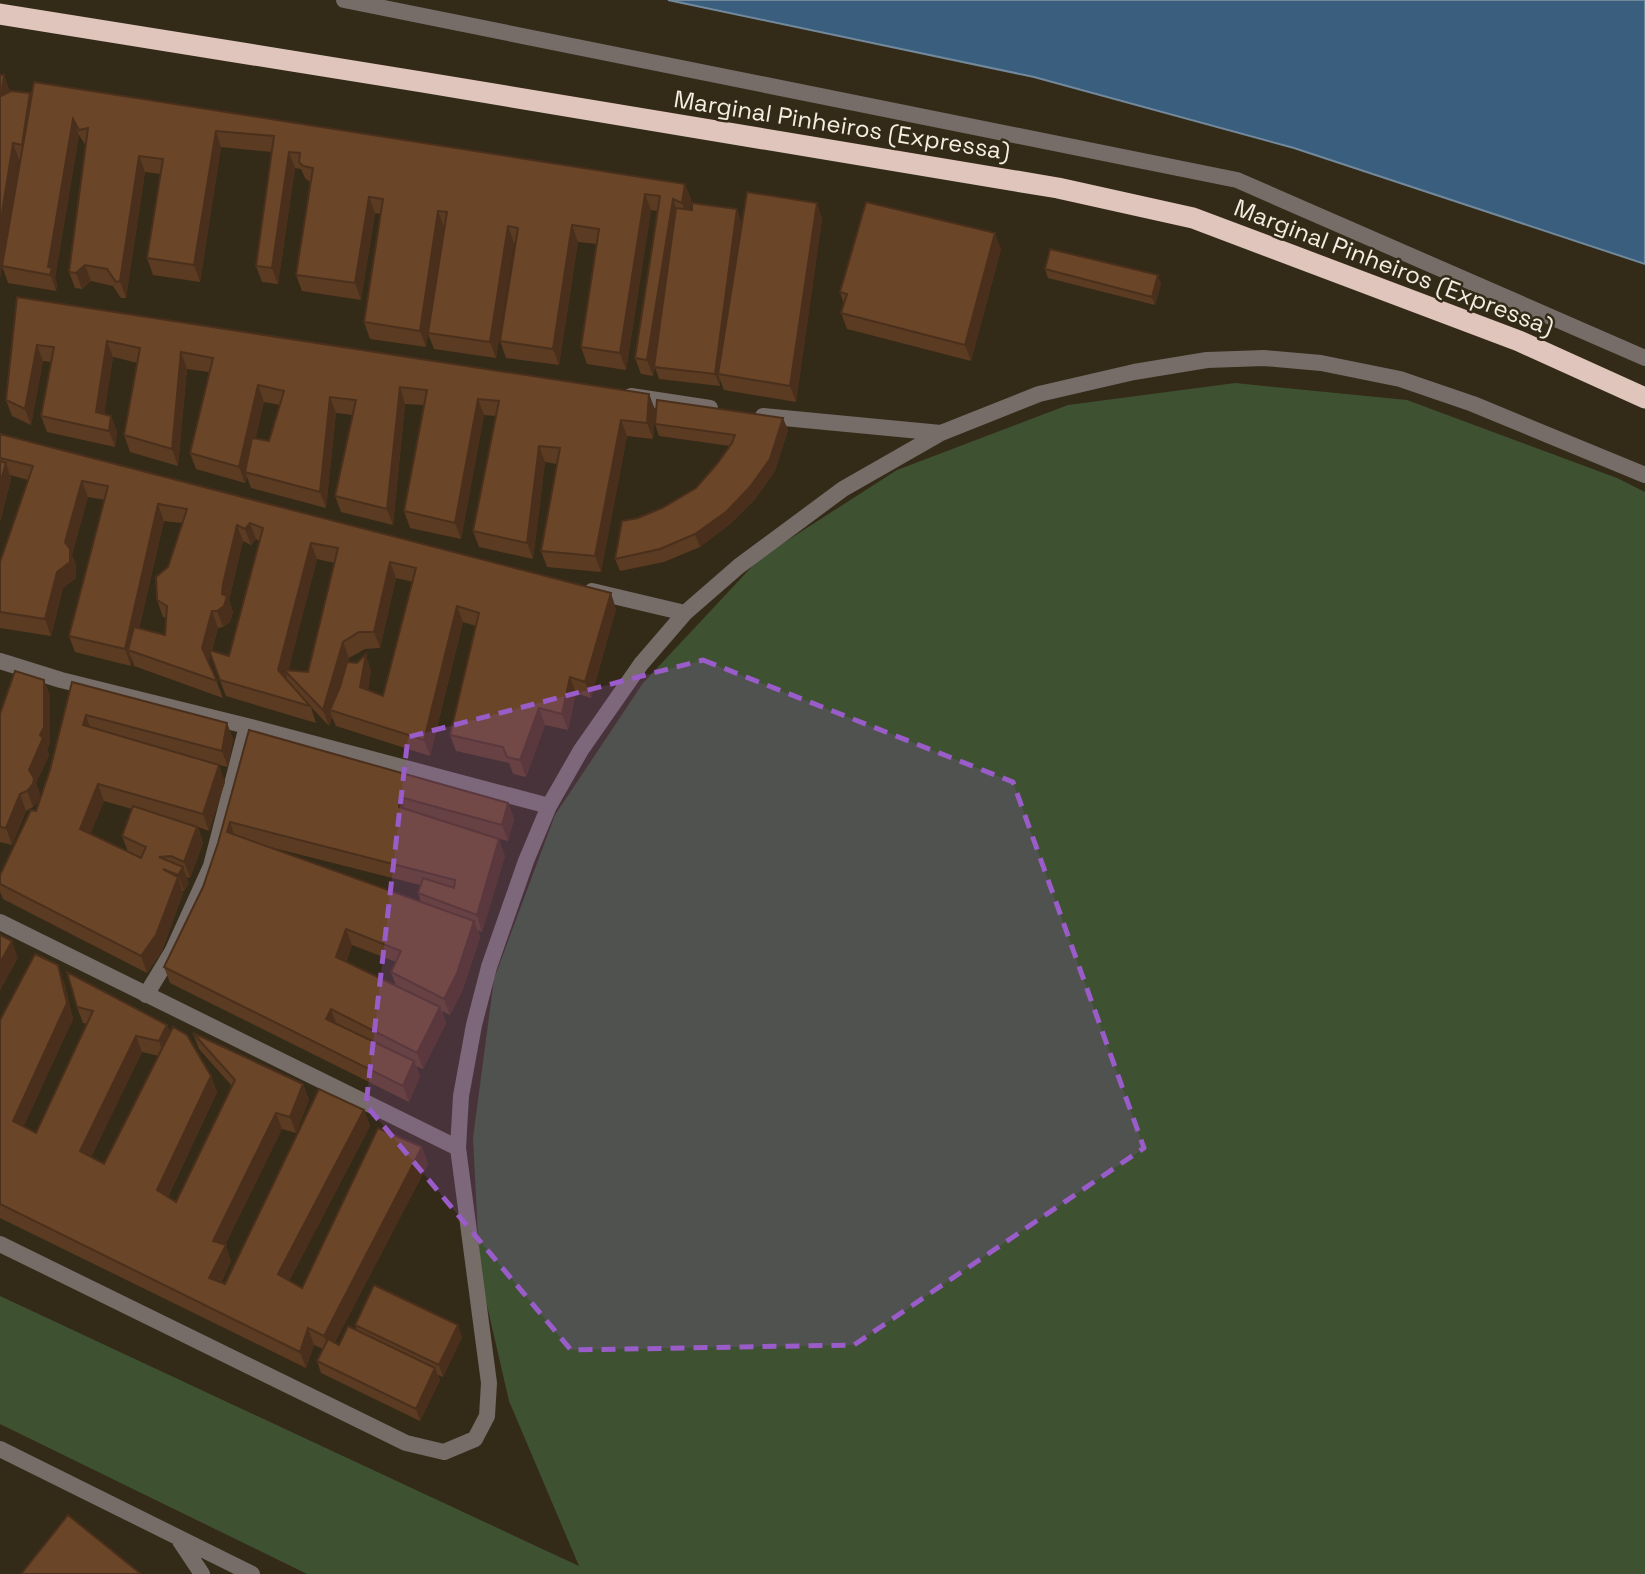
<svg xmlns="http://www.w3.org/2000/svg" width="1645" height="1574" font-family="'Space Grotesk',sans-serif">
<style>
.grass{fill:#3e5131}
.water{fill:#3a5e7e;stroke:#72899c;stroke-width:2}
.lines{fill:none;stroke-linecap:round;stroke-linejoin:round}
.lane{stroke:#766c68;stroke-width:16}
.highway{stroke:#dfc5bc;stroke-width:21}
.wall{fill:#5b3b22;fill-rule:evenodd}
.shaded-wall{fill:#4a301c}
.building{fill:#6a4528;stroke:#4a301c;stroke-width:2}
.marked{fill:#995cc8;fill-opacity:0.2;stroke:#995cc8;stroke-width:5;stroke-dasharray:14 9;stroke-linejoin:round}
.labels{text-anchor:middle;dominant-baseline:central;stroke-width:5;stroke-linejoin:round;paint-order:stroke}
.street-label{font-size:24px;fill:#f3ede2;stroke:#342a18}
</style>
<rect width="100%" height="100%" fill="#342a18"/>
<!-- grass -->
<path class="grass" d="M 1235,383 L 1407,400 L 1617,478 L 1645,492 L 1645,1574 L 307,1574 L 0,1424 L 0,1296 L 579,1566 L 509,1401 L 480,1275 L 473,1138 L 494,979 L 555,815 L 643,683 L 760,558 L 897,470 L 1068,405 Z"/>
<!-- water -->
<path class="water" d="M 668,0 L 1645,0 L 1645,264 L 1294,148 L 1034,77 Z"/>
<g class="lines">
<!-- lane -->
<path class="lane" d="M 344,0 L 1237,180 L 1645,358
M 631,396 L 710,408
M 763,416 L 941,433
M 592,591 L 685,613
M 0,661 L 61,680 L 247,726 L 549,806
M 0,922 L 458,1148
M 146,995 L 172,952 L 211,866 L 247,726
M 0,1244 L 406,1443 L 444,1452 L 475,1439 L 487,1416 L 489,1383 L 458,1148 L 461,1096 L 474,1025 L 489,967 L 526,861 L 549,806 L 581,750 L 641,664 L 685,613 L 739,566 L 843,489 L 941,433 L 1039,394 L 1134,372 L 1207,360 L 1264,358 L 1321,363 L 1400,379 L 1473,404 L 1645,475
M 0,1449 L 252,1574
M 180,1541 L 202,1574"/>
<!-- highway -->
<path class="highway" d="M 0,14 L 422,82 L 1058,188 L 1193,218 L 1519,341 L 1645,398"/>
</g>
<!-- wall -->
<path class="wall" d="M 4,75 L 10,92 L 31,97 L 685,184 L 691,200 L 690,210 L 741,221 L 735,265 L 817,203 L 822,219 L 796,402 L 724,390 L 720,380 L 720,386 L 659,379 L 655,367 L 653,376 L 641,374 L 635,358 L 658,211 L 651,210 L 626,370 L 587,364 L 581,347 L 597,244 L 578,242 L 559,365 L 506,358 L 500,341 L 516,243 L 514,243 L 496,358 L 434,349 L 428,334 L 426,347 L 370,339 L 364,322 L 381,214 L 375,213 L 361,300 L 302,291 L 296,275 L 310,182 L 305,178 L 301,169 L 295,168 L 278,284 L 262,282 L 256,266 L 272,152 L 221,147 L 200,282 L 153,275 L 147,258 L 161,174 L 145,172 L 126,298 L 121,298 L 113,286 L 91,281 L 82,289 L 75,288 L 69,272 L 86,146 L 79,135 L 55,278 L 57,284 L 56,291 L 8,283 L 2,266 L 21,160 L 19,159 L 0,278 Z
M 1001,249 L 971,361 L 847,329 L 841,313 L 844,304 L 840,292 Z
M 1045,269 L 1161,284 L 1155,305 L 1048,278 Z
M 17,297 L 649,394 L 655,410 L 653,439 L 627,436 L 601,572 L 547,567 L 541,551 L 557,464 L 545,462 L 533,559 L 479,547 L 473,531 L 496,416 L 484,415 L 461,539 L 410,528 L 404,511 L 424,405 L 405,404 L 393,525 L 341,512 L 335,496 L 353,415 L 336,413 L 326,508 L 251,488 L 247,477 L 245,483 L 196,469 L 190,453 L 209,372 L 187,369 L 178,466 L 130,452 L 124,435 L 138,363 L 113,357 L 104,414 L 111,416 L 117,432 L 115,447 L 47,432 L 41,416 L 51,362 L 43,361 L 31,425 L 12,416 L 6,400 ZM 264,402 L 280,405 L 269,441 L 255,439 Z
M 655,424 L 788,430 L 775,471 L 755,499 L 730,524 L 700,547 L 664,562 L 620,571 L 615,559 L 638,518 L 662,508 L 696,488 L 717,464 L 730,446 L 659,436 Z
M 0,434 L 616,609 L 591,698 L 576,693 L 568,730 L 545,725 L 526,777 L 513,774 L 509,763 L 456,751 L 450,735 L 476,626 L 463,622 L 430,756 L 336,726 L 332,717 L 329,726 L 311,707 L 316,723 L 226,696 L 210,655 L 209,662 L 223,698 L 134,666 L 132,659 L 131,666 L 75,652 L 69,636 L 105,500 L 88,497 L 72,555 L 76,565 L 76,578 L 63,588 L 51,636 L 0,628 L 0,562 L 28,480 L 10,475 L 11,479 L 0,522 ZM 164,521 L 182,523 L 157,600 L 163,617 L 166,618 L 165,635 L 139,629 ZM 256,539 L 260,541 L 229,656 L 212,651 L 218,628 L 223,627 L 230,622 L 233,612 L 229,600 L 243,541 L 251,545 ZM 317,559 L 335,563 L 308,672 L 288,670 ZM 396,578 L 413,582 L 383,696 L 368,690 L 371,670 L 348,662 L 349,658 L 365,649 L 380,648 Z
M 44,680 L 50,696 L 50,743 L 47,750 L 49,755 L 36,783 L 40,794 L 33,807 L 26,811 L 12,845 L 0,842 L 0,714 Z
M 72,682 L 227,723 L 233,739 L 228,767 L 199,760 L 225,782 L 209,831 L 198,827 L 203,843 L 190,878 L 186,877 L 189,883 L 184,891 L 182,891 L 183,893 L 162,951 L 147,973 L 3,899 L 0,892 L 0,875 L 36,811 L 50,770 ZM 104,801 L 132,809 L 122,836 L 128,852 L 90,834 Z
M 249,730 L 508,803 L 514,819 L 508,841 L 492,837 L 505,856 L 482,932 L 478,930 L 480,937 L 463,989 L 450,1015 L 442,1011 L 446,1023 L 423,1069 L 416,1066 L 420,1077 L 409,1102 L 170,983 L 164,967 L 203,887 L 218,843 ZM 266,846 L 420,885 L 418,893 L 421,902 ZM 352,945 L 396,962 L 391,972 L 396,986 L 346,962 Z
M 64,982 L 73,1019 L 23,1127 L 36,1133 L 87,1024 L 83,1023 L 77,1007 L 167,1025 L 170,1033 L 211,1076 L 217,1092 L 168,1197 L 176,1202 L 232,1086 L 199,1049 L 193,1033 L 303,1084 L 309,1100 L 296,1133 L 282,1129 L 225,1245 L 231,1261 L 221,1283 L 225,1284 L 364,1110 L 370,1126 L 289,1281 L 302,1288 L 422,1147 L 428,1164 L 335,1342 L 339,1345 L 357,1330 L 355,1325 L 462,1337 L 443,1377 L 438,1375 L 440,1380 L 420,1421 L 321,1373 L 317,1361 L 323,1349 L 314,1345 L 306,1368 L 0,1218 L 0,1020 ZM 142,1052 L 159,1056 L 104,1164 L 91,1157 Z"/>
<!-- shaded-wall -->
<path class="shaded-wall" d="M 4,75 L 10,92 L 1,96 Z
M 30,93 L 36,110 L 28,161 L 22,145 Z
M 73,119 L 79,135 L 55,278 L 57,284 L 56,291 L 48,267 Z
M 216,131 L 221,147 L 200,282 L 194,265 Z
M 13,143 L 19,159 L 0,278 L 0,226 Z
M 289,152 L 295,168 L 278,284 L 272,268 Z
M 139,156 L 145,172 L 126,298 L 120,281 Z
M 685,184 L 691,200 L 688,220 L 682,203 Z
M 645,194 L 651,210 L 626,370 L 620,353 Z
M 369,197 L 375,213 L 361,300 L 355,283 Z
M 673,199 L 678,215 L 653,376 L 647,360 Z
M 817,203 L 822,219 L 796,402 L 790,386 Z
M 737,209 L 741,221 L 721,374 L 718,374 L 720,380 L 720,386 L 715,374 Z
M 438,211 L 444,227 L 426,347 L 420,331 Z
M 572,225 L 578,242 L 559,365 L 553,349 Z
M 508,226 L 514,243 L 496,358 L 490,342 Z
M 995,233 L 1001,249 L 971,361 L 965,345 Z
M 85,265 L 91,281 L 82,289 L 76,273 Z
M 1158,275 L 1161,284 L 1155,305 L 1152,297 Z
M 107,341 L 113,357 L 102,429 L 96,412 Z
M 37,345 L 43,361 L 31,425 L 25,409 Z
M 181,352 L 187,369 L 178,466 L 172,449 Z
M 258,385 L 264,402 L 248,473 L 245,472 L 247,477 L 245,483 L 239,467 Z
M 400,387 L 405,404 L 393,525 L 387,509 Z
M 649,394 L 655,410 L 653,439 L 647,423 Z
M 330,397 L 336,413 L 326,508 L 320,492 Z
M 478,399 L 484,415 L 461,539 L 455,523 Z
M 111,416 L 117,432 L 115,447 L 109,431 Z
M 783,418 L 788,430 L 775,471 L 755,499 L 730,524 L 700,547 L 695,534 Z
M 621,420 L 627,436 L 601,572 L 595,556 Z
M 539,446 L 545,462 L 533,559 L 527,543 Z
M 6,463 L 11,479 L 0,522 L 0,484 Z
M 82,481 L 88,497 L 72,555 L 76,565 L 76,578 L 63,588 L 51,636 L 45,619 Z
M 158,504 L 164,521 L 134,651 L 128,650 L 132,659 L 131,666 L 125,649 Z
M 250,523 L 256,539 L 251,545 L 245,529 Z
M 237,525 L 243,541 L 229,600 L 233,612 L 230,622 L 223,627 L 217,611 L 222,594 L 223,584 Z
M 311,543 L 317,559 L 288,673 L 284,670 L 287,676 L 284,687 L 278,670 Z
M 390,562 L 396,578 L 380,648 L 374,632 Z
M 611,593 L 616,609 L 591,698 L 585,682 Z
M 457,606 L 463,622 L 430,756 L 424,740 Z
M 212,611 L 218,628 L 208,664 L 202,648 Z
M 343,642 L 349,658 L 334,711 L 330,710 L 332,717 L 329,726 L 323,710 Z
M 366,654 L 371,670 L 366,704 L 360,687 Z
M 570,677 L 576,693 L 568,730 L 562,714 Z
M 44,680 L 50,696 L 50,743 L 47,750 L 49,755 L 36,783 L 40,794 L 39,801 L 33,807 L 27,791 L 29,770 L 40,735 Z
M 539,708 L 545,725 L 526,777 L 520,760 Z
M 86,715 L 91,731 L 83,725 Z
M 227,723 L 233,739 L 228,767 L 222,751 Z
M 219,765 L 225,782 L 209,831 L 203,814 Z
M 98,784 L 104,801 L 86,845 L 80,829 Z
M 20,794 L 26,811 L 12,845 L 6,828 Z
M 400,797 L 406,813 L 399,807 Z
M 508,803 L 514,819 L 508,841 L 502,825 Z
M 230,822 L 235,838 L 227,832 Z
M 197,827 L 203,843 L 190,878 L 184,862 Z
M 499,839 L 505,856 L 482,932 L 477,915 Z
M 183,867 L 189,883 L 184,891 L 178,875 Z
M 178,877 L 183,893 L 162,951 L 147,973 L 141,956 Z
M 474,921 L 480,937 L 463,989 L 450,1015 L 444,999 Z
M 346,929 L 352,945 L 341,973 L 336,957 Z
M 12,941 L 18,958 L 0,991 L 0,963 Z
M 58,965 L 64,982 L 73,1019 L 19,1137 L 13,1121 Z
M 440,1007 L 446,1023 L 423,1069 L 417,1053 Z
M 331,1009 L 337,1026 L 326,1019 Z
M 167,1025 L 173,1041 L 165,1058 L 159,1041 Z
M 136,1036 L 142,1052 L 86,1168 L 80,1151 Z
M 414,1061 L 420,1077 L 409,1102 L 403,1086 Z
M 211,1076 L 217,1092 L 163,1207 L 157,1190 Z
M 303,1084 L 309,1100 L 296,1133 L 290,1117 Z
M 364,1110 L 370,1126 L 284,1291 L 278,1274 Z
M 276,1113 L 282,1129 L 219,1258 L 213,1241 Z
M 422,1147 L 428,1164 L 330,1352 L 324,1336 Z
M 226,1245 L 231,1261 L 215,1295 L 209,1278 Z
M 458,1325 L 462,1337 L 443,1377 L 439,1365 Z
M 308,1328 L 314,1345 L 306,1368 L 300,1352 Z
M 435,1368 L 440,1380 L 420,1421 L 416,1409 Z"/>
<!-- building -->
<path class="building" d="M 0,75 L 4,75 L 1,96 L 11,91 L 30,93 L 22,145 L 13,143 L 0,226 Z
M 34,82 L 685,184 L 682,203 L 673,199 L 647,360 L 635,358 L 660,196 L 645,194 L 620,353 L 581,347 L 599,229 L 572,225 L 553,349 L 500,341 L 518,228 L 508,226 L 490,342 L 428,333 L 447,212 L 438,211 L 420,331 L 364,322 L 383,199 L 369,197 L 355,283 L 296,275 L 313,168 L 303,166 L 299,162 L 300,153 L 289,152 L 272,268 L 256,266 L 274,136 L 216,131 L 194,265 L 147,258 L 163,159 L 139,156 L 120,281 L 116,282 L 107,269 L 85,265 L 76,273 L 69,272 L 88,128 L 79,130 L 73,119 L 48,267 L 52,268 L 50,275 L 2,266 Z
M 747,192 L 817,203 L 790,386 L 718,374 Z
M 866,202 L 995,233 L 965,345 L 841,313 L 847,294 L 840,292 Z
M 692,203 L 737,209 L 715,374 L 654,367 L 676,208 L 692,210 Z
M 1050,249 L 1158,275 L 1152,297 L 1045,269 Z
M 17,297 L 649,394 L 647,423 L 621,420 L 595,556 L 541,551 L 560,448 L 539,446 L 527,543 L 473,531 L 499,401 L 478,399 L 455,523 L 404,511 L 427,390 L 400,387 L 387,509 L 335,496 L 356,400 L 330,397 L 320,492 L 245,472 L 252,438 L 269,441 L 284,391 L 258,385 L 239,467 L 190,453 L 213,358 L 181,352 L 172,449 L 124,435 L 140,348 L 107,341 L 96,412 L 111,416 L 109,431 L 41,416 L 54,347 L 37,345 L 25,409 L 6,400 Z
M 657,400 L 783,418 L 770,459 L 750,487 L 726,512 L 695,534 L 660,549 L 615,559 L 622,521 L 638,518 L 662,508 L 696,488 L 717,464 L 732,443 L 735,435 L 655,424 Z
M 0,434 L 611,593 L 585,682 L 570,677 L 562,714 L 539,708 L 520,760 L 507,757 L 503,747 L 450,735 L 479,613 L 457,606 L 424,740 L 330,710 L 340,687 L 347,662 L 357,663 L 366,654 L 360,687 L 383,696 L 416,568 L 390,562 L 374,632 L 359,632 L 343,642 L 323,710 L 284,670 L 308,672 L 338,548 L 311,543 L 278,670 L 310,706 L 220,680 L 209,650 L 229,656 L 263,528 L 250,523 L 245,529 L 237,525 L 223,584 L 222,594 L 227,596 L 224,606 L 217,611 L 212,611 L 202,648 L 217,681 L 128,650 L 134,627 L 165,635 L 167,606 L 157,600 L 156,577 L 168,567 L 187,509 L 158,504 L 125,649 L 69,636 L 108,486 L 82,481 L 65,542 L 70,549 L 70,562 L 57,572 L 45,619 L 0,612 L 0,562 L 33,466 L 0,458 Z
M 0,461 L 6,463 L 0,484 Z
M 15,671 L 44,680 L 44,727 L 40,735 L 43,738 L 29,770 L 34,778 L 33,784 L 27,791 L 20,794 L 6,828 L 0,827 L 0,714 Z
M 72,682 L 227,723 L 222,751 L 86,715 L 83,725 L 219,765 L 203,814 L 98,784 L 80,829 L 141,858 L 146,847 L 122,836 L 133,806 L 197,827 L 184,862 L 171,856 L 159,857 L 183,867 L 178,875 L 163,869 L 178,877 L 156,935 L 141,956 L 0,884 L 0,875 L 31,810 L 36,811 L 50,770 Z
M 249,730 L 508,803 L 502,825 L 400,797 L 399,807 L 499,839 L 477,915 L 418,893 L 423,878 L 454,888 L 455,880 L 230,822 L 227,832 L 474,921 L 457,973 L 444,999 L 391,972 L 401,951 L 346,929 L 336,957 L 440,1007 L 417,1053 L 331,1009 L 326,1019 L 414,1061 L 403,1086 L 164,967 L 203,887 L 218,843 Z
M 0,935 L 12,941 L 0,963 Z
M 35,954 L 58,965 L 67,1003 L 13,1121 L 36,1133 L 93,1011 L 77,1007 L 67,972 L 167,1025 L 159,1041 L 136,1036 L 80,1151 L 104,1164 L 173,1027 L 187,1035 L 211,1076 L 157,1190 L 176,1202 L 235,1080 L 193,1033 L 303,1084 L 290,1117 L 276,1113 L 213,1241 L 226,1245 L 209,1278 L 225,1284 L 319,1089 L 364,1110 L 278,1274 L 302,1288 L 378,1128 L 422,1147 L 324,1336 L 308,1328 L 300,1352 L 0,1204 L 0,1020 Z
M 374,1285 L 458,1325 L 439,1365 L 355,1325 Z
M 348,1326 L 435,1368 L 416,1409 L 317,1361 L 328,1339 L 339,1345 Z
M 68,1515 L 141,1574 L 21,1574 Z"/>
<!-- marked area -->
<path class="marked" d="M 703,660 L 1013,782 L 1144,1148 L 854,1345 L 571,1350 L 366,1105 L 408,737 Z"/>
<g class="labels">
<!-- street labels -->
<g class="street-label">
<text transform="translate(842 125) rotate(9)">Marginal Pinheiros (Expressa)</text>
<text transform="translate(1394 267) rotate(21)">Marginal Pinheiros (Expressa)</text>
</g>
</g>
</svg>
